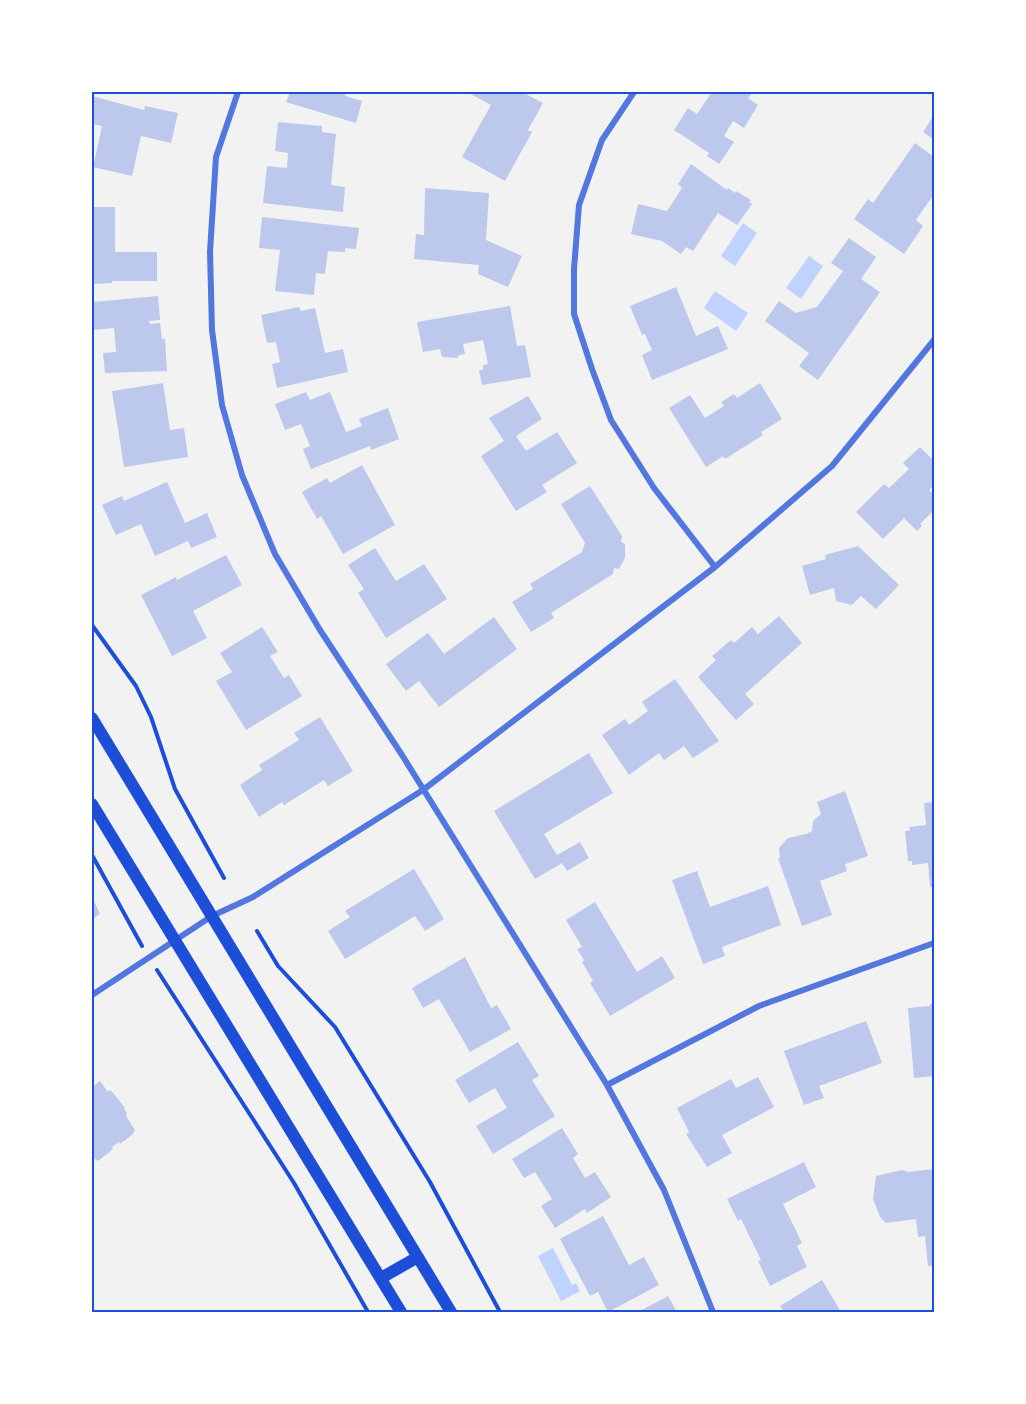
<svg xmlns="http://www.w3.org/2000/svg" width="1026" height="1404" font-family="Arial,sans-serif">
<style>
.water{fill:#bfd3fe}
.building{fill:#bdc9ec}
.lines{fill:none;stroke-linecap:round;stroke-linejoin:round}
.path{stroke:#1d4ed8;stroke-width:4}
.minor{stroke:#5277de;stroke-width:6}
.secondary{stroke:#1d4ed8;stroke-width:12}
.neatline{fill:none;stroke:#1d4ed8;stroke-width:2}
</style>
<rect width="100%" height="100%" fill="#f2f2f2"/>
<!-- water -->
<path class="water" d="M 743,223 L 757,233 L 735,266 L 721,256 Z
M 809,256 L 823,266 L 801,299 L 786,288 Z
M 715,291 L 748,313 L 736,331 L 704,308 Z
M 553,1248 L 572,1285 L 576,1283 L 580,1291 L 561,1301 L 538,1256 Z"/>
<!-- building -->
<path class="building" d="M 290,92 L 346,92 L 345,96 L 362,101 L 356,123 L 286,102 Z
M 467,92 L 522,92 L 543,103 L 528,130 L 532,132 L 505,181 L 462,157 L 491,105 Z
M 712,92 L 753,92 L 748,98 L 758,105 L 744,128 L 733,121 L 724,136 L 734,142 L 719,164 L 707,156 L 709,153 L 674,130 L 688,108 L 697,114 Z
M 92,96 L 144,110 L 145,106 L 178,113 L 171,143 L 141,136 L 132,176 L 93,167 L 102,126 L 92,124 Z
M 934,115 L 934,140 L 923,132 Z
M 278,122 L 322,126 L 322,132 L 336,134 L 331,185 L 345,187 L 343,212 L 263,203 L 267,166 L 287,168 L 288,153 L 275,151 Z
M 915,143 L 934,157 L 934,194 L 916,220 L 923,226 L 904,254 L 854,219 L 868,199 L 873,203 Z
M 691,164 L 727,190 L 728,188 L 735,193 L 736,191 L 751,200 L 749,202 L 752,204 L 737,225 L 718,213 L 693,251 L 686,247 L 681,254 L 662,241 L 631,234 L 638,204 L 667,211 L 682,188 L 678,184 Z
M 425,188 L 489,193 L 486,240 L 522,256 L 508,287 L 478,274 L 479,265 L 414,259 L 416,234 L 424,235 Z
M 92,207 L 115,207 L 115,252 L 157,252 L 157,281 L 112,281 L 112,283 L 92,284 Z
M 262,217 L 359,228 L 356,249 L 345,248 L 345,252 L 328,251 L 325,274 L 316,273 L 314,295 L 275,291 L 280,250 L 259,248 Z
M 849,238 L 876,257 L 861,279 L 880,292 L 818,380 L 799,366 L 809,353 L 765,321 L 779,301 L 796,313 L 817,307 L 843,271 L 831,263 Z
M 676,287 L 696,336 L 718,326 L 728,349 L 652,380 L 642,355 L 652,350 L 645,334 L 642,335 L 630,306 Z
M 158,296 L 160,320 L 149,321 L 150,324 L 160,323 L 162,339 L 165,339 L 167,371 L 105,373 L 103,353 L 116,352 L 114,328 L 92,330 L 92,302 Z
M 510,306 L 517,346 L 525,345 L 531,377 L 482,385 L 479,370 L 483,370 L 483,365 L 488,364 L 483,340 L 463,344 L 465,354 L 459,355 L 457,358 L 442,357 L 440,349 L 423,352 L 417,322 Z
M 299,307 L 301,311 L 315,308 L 325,353 L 343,349 L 348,372 L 277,388 L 272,364 L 280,362 L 276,342 L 267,343 L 261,315 Z
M 163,383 L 170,430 L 184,428 L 188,457 L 124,467 L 112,391 Z
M 760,383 L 782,419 L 761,432 L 763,435 L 725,459 L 723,456 L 706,467 L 669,408 L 690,395 L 705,418 L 724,406 L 721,402 L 734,394 L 737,398 Z
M 306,392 L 310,400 L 330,392 L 346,432 L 362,426 L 359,419 L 388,408 L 399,439 L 371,450 L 370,446 L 311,469 L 303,449 L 310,446 L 301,424 L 285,430 L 275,404 Z
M 528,396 L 542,419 L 516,436 L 526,451 L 557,432 L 577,463 L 542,485 L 547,492 L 516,511 L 481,456 L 504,441 L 489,418 Z
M 920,447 L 934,461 L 934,485 L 929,490 L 934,495 L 934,510 L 920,524 L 922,526 L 917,531 L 904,518 L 883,539 L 856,512 L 884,484 L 889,488 L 909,469 L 903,463 Z
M 362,465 L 395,525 L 343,554 L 321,516 L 317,519 L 302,492 L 327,478 L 330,483 Z
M 167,482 L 185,523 L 207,513 L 217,537 L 191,548 L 188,541 L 155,556 L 141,524 L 116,535 L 102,505 L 122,496 L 124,501 Z
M 590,486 L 622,536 L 621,542 L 625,544 L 625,558 L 619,569 L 614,568 L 613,574 L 551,613 L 554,618 L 531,632 L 512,602 L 533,589 L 530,584 L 582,552 L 585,543 L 561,504 Z
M 858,546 L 899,585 L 876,609 L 861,596 L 852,605 L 836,601 L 834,588 L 810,595 L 802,566 L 826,559 L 825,555 Z
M 375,548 L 396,581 L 424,564 L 447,599 L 386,638 L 358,593 L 364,589 L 348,565 Z
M 226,555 L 242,585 L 193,611 L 207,638 L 172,656 L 141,595 L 176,577 L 177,580 Z
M 779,616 L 802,643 L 745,694 L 754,704 L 736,720 L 698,677 L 716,660 L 712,656 L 731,640 L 734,643 L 752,627 L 758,634 Z
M 494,617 L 517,649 L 439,707 L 419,681 L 406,691 L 386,664 L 428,633 L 444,654 Z
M 262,627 L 278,652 L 270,656 L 284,678 L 289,675 L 302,696 L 246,730 L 216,681 L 232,672 L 220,653 Z
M 675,679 L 719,741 L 693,758 L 684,746 L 664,760 L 659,753 L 629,775 L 602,735 L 625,719 L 629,725 L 648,711 L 642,702 Z
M 320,717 L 353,771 L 328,786 L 324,780 L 284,805 L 282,802 L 259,817 L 240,785 L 262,770 L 259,765 L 299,740 L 294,733 Z
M 589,753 L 613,793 L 544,834 L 557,855 L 580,842 L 589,858 L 567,871 L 562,863 L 535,879 L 494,811 Z
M 845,791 L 868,856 L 845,864 L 847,871 L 820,881 L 832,915 L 802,926 L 778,858 L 780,858 L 779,848 L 788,838 L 806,834 L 812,831 L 813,821 L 821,814 L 817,802 Z
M 934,802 L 934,887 L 930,887 L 928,863 L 912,865 L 912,861 L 908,861 L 905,831 L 910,831 L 909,827 L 926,825 L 924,803 Z
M 414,869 L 444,919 L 425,931 L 415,916 L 345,959 L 328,931 L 350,917 L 345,911 Z
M 697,871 L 710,907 L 768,886 L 781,925 L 722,947 L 725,956 L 703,964 L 672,880 Z
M 92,897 L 100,914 L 92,919 Z
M 595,902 L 637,972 L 662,956 L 675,978 L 610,1016 L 590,983 L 593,981 L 582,962 L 584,960 L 577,949 L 582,947 L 566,920 Z
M 465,957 L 491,1008 L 497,1005 L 511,1029 L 470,1052 L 439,999 L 423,1008 L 412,988 Z
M 934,1003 L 934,1076 L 914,1078 L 908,1008 L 930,1006 L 930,1004 Z
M 866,1021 L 882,1063 L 819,1086 L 824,1098 L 804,1105 L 784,1051 Z
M 518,1042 L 539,1076 L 532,1080 L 555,1116 L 493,1154 L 476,1126 L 507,1108 L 495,1088 L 469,1103 L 455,1080 Z
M 758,1077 L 774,1107 L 722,1135 L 732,1153 L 707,1167 L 686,1134 L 689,1132 L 677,1108 L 731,1079 L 736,1088 Z
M 100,1081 L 108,1092 L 110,1090 L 115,1095 L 125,1108 L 124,1109 L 127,1114 L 126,1116 L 135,1130 L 132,1135 L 120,1144 L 119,1142 L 112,1147 L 113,1149 L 98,1161 L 95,1159 L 92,1162 L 92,1087 Z
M 562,1128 L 578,1154 L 573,1158 L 585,1178 L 595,1172 L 611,1197 L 587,1213 L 585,1209 L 555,1228 L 541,1206 L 552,1199 L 535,1172 L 524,1178 L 512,1159 Z
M 804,1162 L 816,1187 L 783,1204 L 802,1243 L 797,1246 L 807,1267 L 770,1286 L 758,1261 L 761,1260 L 741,1219 L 738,1221 L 727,1199 Z
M 934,1169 L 934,1266 L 928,1266 L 925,1236 L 918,1237 L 916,1219 L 886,1223 L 880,1217 L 873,1199 L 876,1176 L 902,1170 L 908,1172 Z
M 603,1216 L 629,1265 L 644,1257 L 659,1285 L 608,1312 L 598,1292 L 590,1296 L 560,1239 Z
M 822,1280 L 841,1312 L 784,1312 L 780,1306 Z
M 668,1296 L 677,1312 L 638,1312 Z"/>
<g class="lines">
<!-- path -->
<path class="path" d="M 92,625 L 136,686 L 151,717 L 175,789 L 224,878
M 92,855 L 142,946
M 257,931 L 278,966 L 335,1027 L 430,1182 L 500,1312
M 157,970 L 294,1183 L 368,1312"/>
<!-- minor -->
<path class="minor" d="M 238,92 L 216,157 L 210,252 L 212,330 L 222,405 L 242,475 L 275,554 L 320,630 L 402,755 L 607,1085 L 664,1190 L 713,1312
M 634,92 L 602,140 L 579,205 L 574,269 L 574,314 L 592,369 L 611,420 L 654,488 L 715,567
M 92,995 L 212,916 L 253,897 L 423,790 L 715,567 L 832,466 L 934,340
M 607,1085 L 759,1006 L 934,943"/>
<!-- secondary -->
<path class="secondary" d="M 92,718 L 451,1312
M 92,804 L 401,1312
M 381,1278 L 418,1257"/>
</g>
<!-- border -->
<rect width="1026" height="1404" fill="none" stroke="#ffffff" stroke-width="186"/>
<rect x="93" y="93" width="840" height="1218" class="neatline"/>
</svg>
